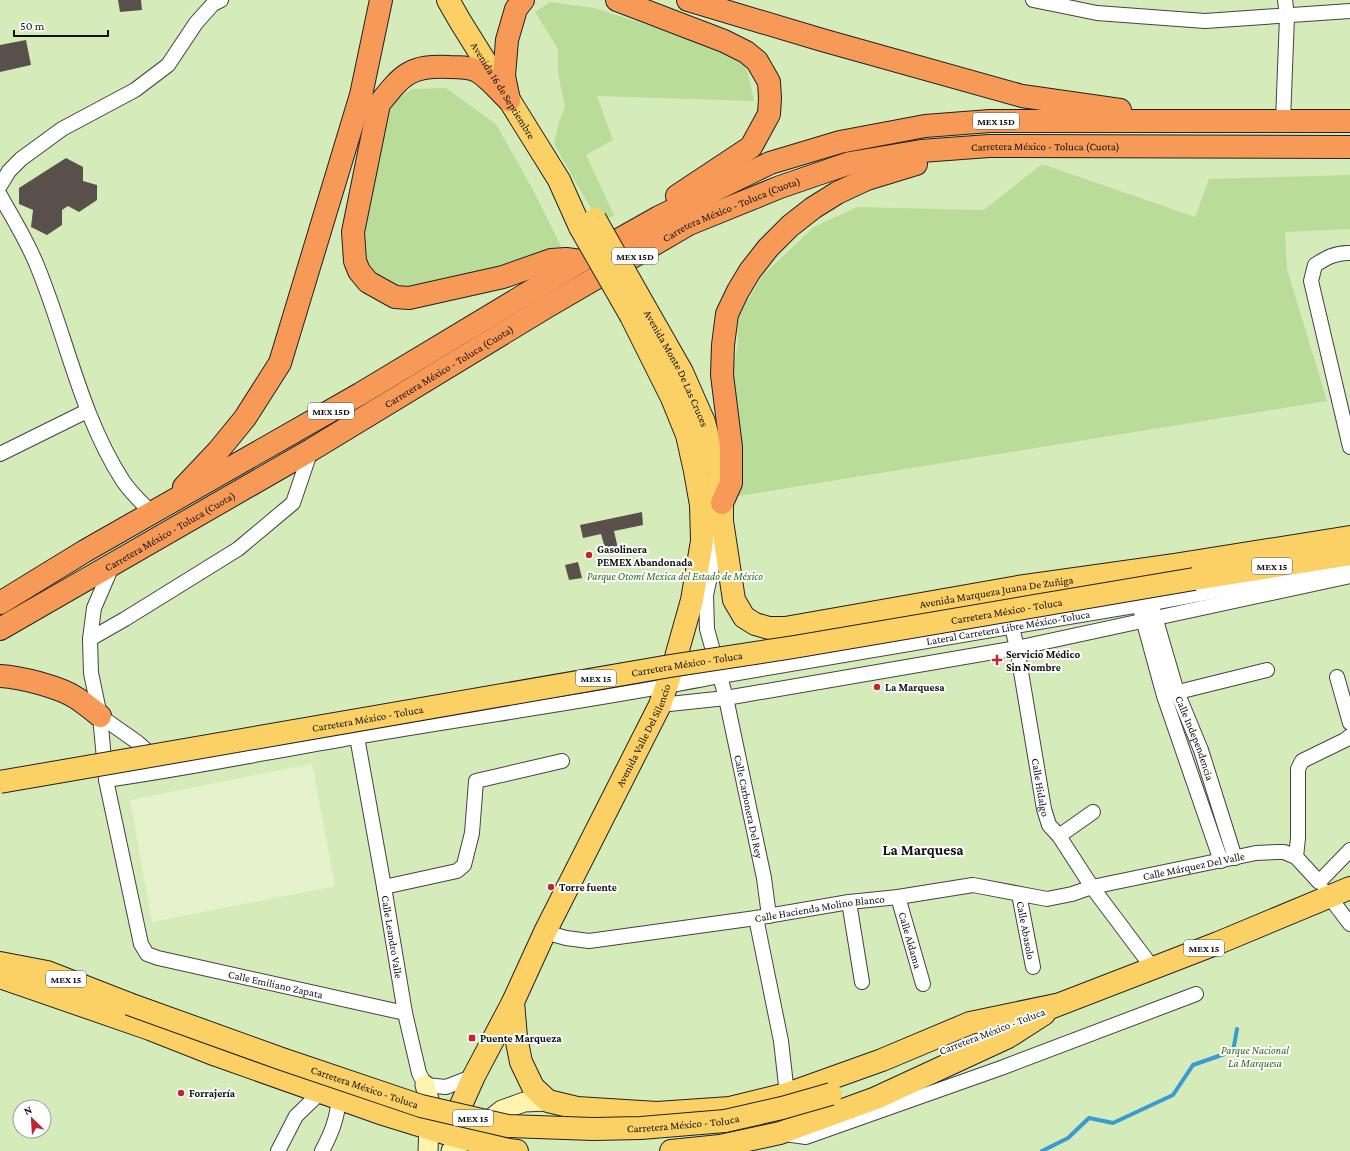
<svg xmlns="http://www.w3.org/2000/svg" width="1350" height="1151" font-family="'Crimson Pro',serif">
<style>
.green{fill:#d6ebba;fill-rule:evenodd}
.forest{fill:#badc99}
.pitch{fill:#e6f2cc}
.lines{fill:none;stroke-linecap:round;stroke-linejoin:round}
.stream{stroke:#3a9bd1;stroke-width:4}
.building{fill:#59504c}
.minor-casing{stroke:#434343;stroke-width:16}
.secondary-casing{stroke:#323232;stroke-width:21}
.primary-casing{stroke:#212121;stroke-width:24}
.motorway-casing{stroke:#212121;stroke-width:24}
.minor{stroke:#fff;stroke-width:14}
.secondary{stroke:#fff3ad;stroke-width:19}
.primary{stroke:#fbd166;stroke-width:22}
.motorway{stroke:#f79a58;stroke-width:22}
.primary-bridge-casing{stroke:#212121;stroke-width:24;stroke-linecap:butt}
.primary-bridge{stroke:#fbd166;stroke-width:22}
.poi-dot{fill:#c42331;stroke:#fff;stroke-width:1.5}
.labels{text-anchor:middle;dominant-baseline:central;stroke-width:4;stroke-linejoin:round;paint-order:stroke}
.shield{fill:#fff;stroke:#585858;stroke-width:1}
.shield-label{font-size:10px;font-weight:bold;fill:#101010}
.street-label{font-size:11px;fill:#101010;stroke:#fff}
.poi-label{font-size:11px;font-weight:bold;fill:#101010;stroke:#fff;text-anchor:start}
.park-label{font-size:11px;font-style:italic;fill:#306a1d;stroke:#fff}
.district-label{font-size:15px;font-weight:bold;fill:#101010;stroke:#fff}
</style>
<rect width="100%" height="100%" fill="#fffcf2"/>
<!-- green -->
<path class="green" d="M 0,0 L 1350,0 L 1350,1151 L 0,1151 ZM 20,1107 L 44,1107 L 44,1131 L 20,1131 Z"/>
<!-- forest -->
<path class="forest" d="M 550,2 L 594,8 L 722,49 L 746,66 L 754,101 L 597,96 L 613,140 L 586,155 L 614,215 L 600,224 L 554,144 L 559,122 L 565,107 L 558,72 L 558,49 L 535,12 Z
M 446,88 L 496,124 L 533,190 L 568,260 L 403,290 L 377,279 L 367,259 L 362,230 L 386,107 L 412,89 Z
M 1042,164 L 1195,217 L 1209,179 L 1350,175 L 1350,229 L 1285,232 L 1287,269 L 1327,401 L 738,496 L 731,381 L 738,341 L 737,319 L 763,275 L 814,227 L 857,207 L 984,210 Z"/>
<!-- pitch -->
<path class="pitch" d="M 312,764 L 335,886 L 152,922 L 130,800 Z"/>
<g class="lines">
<!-- stream -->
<path class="stream" d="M 1042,1151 L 1068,1138 L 1089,1118 L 1113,1123 L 1173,1095 L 1193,1065 L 1233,1051 L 1237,1029"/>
</g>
<!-- building -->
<path class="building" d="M 118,0 L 141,0 L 142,10 L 120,12 Z
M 26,40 L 31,65 L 0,72 L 0,45 Z
M 66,158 L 83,167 L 83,181 L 97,185 L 97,200 L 79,212 L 68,206 L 62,210 L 62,225 L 47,235 L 31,227 L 33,210 L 19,204 L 19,188 Z
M 642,512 L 643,525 L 614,531 L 619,553 L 607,555 L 601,534 L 583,538 L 580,525 Z
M 578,562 L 582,578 L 569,580 L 565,565 Z"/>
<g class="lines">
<!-- minor casing -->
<g class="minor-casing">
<g id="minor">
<path d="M 1033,0 L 1097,13 L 1205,21 L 1350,11"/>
<path d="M 1283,121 L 1287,16 L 1285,0"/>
<path d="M 0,186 L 9,171 L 21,159 L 62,129 L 135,90 L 168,65 L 196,23 L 213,4 L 221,0"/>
<path d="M 0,195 C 13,219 28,242 38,268 C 67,339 81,416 123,481 C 131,493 142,503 152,513"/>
<path d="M 1350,253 C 1336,252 1326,258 1315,265 L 1311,281 L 1350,447"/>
<path d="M 0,454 L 87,411"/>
<path id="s1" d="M 720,531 L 706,595 L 707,629 L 726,698 L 764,878 L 769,916"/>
<path id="s2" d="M 113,564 L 94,608 L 90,639 L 91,673 L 100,716 L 106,780 L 141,944 L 147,954 L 158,958 L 405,1013"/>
<path id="s3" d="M 1153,610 L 1177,692 L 1201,750 L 1235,858"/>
<path d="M 1141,612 L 1164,696 L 1221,861"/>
<path id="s4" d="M 1012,627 L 1017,648 L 1044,809 L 1049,825 L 1059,836 L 1092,887 L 1152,967"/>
<path d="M 90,639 L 125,619 L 238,549 L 293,503 L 311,450"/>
<path d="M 1337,677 L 1350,723"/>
<path d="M 1170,694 L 1267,670"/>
<path d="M 660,705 L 726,698 L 1017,648 L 1350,576"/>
<path d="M 100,716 L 137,742 L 156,759"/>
<path id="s5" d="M 357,737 L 384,887 L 405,1013 L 419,1073 L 425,1085 L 446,1087 L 474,1076"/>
<path id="s6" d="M 106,780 C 190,768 273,751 356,737 C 477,716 599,700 720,676 L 1152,603 L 1350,566"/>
<path d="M 1059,836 L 1093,812"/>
<path d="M 1296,857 L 1298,838 L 1298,769 L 1302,761 L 1345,740 L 1350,736"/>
<path d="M 384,887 L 457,871 L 464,865 L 472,833 L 476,781 L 562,761"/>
<path d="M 1325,891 L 1350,924"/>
<path id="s7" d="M 1019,894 L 1033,967"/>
<path id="s8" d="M 898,897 L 923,984"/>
<path d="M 849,902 L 862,982"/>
<path d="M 756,918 L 781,1041 L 787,1094"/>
<path id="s9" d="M 545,932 L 566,938 L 589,941 L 756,918 L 849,902 L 898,897 L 973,885 L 1047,899 L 1072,894 L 1092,887 L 1256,853 L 1278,852 L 1284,852 L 1296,857 L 1319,882 L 1350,850"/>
<path d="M 785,1134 L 806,1137 L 1001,1068 L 1196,994"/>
<path d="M 278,1151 L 296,1116 L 321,1092"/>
<path d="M 322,1151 C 332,1132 337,1119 339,1098"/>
</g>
</g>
<!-- secondary casing -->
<g class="secondary-casing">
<path id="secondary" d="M 425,1085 L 430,1103 L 428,1151
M 451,1151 L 502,1110 L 524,1102 L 548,1101"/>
</g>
<!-- primary casing -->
<g class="primary-casing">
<g id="primary">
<path id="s10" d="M 448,0 L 460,21 L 559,180 L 580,227"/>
<path id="s11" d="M 646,309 L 682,372 L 704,422 L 717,471 L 722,503 L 722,521 L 734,600 L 744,617 L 755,624 L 769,628 L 785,628 L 1018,587 L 1175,565 L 1350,537"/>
<path d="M 1194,579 L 1350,554"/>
<path d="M 0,963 L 47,972 L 129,1004"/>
<path d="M 0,977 L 150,1029 L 216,1055 L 380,1113 L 448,1134 L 509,1150 L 517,1151"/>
<path d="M 513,1002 L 516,1037 L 521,1062 L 533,1087 L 548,1101 L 577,1108 L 657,1113 L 730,1108 L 787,1094 L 882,1060 L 970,1023 L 1056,1005"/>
<path d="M 1042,1011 L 1218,943 L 1350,888"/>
<path id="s12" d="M 448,1134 L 474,1076 L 513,1002 L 545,932 L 660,705 L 676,657 L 692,600 L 702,541 L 701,505 L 695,471 L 687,435 L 672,398 L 631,316"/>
<path d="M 671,1151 L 720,1146 L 780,1133 L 876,1098 L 1008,1037 L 1044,1014"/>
</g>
</g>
<!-- motorway casing -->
<g class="motorway-casing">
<g id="motorway">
<path d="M 617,0 L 724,41 L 746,52 L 757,61 L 769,82 L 770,98 L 769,114 L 751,147 L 677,196"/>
<path d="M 688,0 L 822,40 L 1022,96 L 1120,110"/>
<path d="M 509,100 C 499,91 489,78 477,71 C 469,67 459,67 450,67 C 410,65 403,74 379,104 L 353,232 L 355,261 L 359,271 L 368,282 L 395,297 L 409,298 L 503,277 L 551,260 L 566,259 L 581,261"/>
<path d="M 509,100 L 504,76 L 507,40 L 516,9 L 523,0"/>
<path d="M 184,487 L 218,451 L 245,418 L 280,363 L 361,95 L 381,0"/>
<path d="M 722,503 L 731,483 L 731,447 L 722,375 L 723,345 L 727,314 L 738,291 L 750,271 L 768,248 L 790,226 L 813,208 L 837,193 L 867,179 L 916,164"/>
<path d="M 0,603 L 85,551 L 360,394 L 581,261 L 659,217 L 770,163 L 840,142 L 925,126 L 990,121 L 1350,121"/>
<path id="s13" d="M 0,629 L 311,450 L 548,306 L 689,224 L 780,187 L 850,163 L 921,151 L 989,146 L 1350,147"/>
<path d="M 0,676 C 20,677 61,687 78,699 C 85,704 93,710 100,716"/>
</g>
</g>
<!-- minor -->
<use href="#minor" class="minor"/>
<!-- secondary -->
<use href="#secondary" class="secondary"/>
<!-- primary -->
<use href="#primary" class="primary"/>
<!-- motorway -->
<use href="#motorway" class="motorway"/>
<!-- primary-bridge casing -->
<g class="primary-bridge-casing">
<g id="primary-bridge">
<path d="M 595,219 L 646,309"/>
<path d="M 580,227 L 631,316"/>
<path id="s14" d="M 0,782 L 670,666 L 794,647 L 1194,579"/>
<path id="s15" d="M 129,1004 L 282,1059 L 421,1106 L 508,1126 L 593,1129 L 641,1128 L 725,1121 L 782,1108 L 831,1094"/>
</g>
</g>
<!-- primary-bridge -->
<use href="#primary-bridge" class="primary-bridge"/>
</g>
<!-- markers -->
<g class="poi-dot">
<circle cx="589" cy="555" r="4"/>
<path d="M995 654h4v4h4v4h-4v4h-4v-4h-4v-4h4z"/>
<circle cx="877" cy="687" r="4"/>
<circle cx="551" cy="887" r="4"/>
<rect x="468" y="1034" width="8" height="8" rx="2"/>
<circle cx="181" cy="1093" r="4"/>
</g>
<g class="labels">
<!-- shield labels -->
<g class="shield">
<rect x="973" y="113" width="46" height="16" rx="3"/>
<rect x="612" y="248" width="46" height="16" rx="3"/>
<rect x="308" y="403" width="46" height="16" rx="3"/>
<rect x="1252" y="558" width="40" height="16" rx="3"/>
<rect x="576" y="670" width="40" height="16" rx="3"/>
<rect x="1184" y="940" width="40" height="16" rx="3"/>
<rect x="46" y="971" width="40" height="16" rx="3"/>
<rect x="453" y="1110" width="40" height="16" rx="3"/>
</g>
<g class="shield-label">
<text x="996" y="121">MEX 15D</text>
<text x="635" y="256">MEX 15D</text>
<text x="331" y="411">MEX 15D</text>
<text x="1272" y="566">MEX 15</text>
<text x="596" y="678">MEX 15</text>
<text x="1204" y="948">MEX 15</text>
<text x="66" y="979">MEX 15</text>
<text x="473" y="1118">MEX 15</text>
</g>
<!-- street labels -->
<g class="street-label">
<text stroke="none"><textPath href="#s10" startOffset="106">Avenida 16 de Septiembre</textPath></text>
<text stroke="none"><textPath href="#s13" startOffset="1168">Carretera México - Toluca (Cuota)</textPath></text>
<text stroke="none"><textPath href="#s13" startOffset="844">Carretera México - Toluca (Cuota)</textPath></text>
<text stroke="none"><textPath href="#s13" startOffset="520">Carretera México - Toluca (Cuota)</textPath></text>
<text stroke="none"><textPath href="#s11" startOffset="67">Avenida Monte De Las Cruces</textPath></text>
<text stroke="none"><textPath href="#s13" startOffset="196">Carretera México - Toluca (Cuota)</textPath></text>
<text stroke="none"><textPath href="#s11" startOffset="586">Avenida Marqueza Juana De Zuñiga</textPath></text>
<text stroke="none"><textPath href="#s14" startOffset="1021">Carretera México - Toluca</textPath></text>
<text stroke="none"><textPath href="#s6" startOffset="915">Lateral Carretera Libre México-Toluca</textPath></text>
<text stroke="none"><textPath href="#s14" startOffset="697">Carretera México - Toluca</textPath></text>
<text stroke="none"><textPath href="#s14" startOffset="373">Carretera México - Toluca</textPath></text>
<text stroke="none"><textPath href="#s12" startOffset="444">Avenida Valle Del Silencio</textPath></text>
<text stroke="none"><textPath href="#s3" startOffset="135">Calle Independencia</textPath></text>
<text stroke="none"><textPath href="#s4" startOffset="163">Calle Hidalgo</textPath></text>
<text stroke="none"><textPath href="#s1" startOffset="282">Calle Carbonera Del Rey</textPath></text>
<text stroke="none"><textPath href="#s9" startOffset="659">Calle Márquez Del Valle</textPath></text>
<text stroke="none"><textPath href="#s9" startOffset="278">Calle Hacienda Molino Blanco</textPath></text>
<text stroke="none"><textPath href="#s7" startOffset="37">Calle Abasolo</textPath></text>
<text stroke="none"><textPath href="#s5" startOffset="203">Calle Leandro Valle</textPath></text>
<text stroke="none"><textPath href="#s8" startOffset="45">Calle Aldama</textPath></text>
<text stroke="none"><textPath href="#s2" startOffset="533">Calle Emiliano Zapata</textPath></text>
<text transform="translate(992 1031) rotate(-21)">Carretera México - Toluca</text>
<text stroke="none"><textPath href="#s15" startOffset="250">Carretera México - Toluca</textPath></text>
<text stroke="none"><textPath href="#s15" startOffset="574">Carretera México - Toluca</textPath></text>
</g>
<!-- poi labels -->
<g class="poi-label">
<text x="597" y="549">Gasolinera<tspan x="597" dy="13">PEMEX Abandonada</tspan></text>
<text x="1006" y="654">Servicio Médico<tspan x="1006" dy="13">Sin Nombre</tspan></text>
<text x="885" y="687">La Marquesa</text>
<text x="559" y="887">Torre fuente</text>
<text x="480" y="1038">Puente Marqueza</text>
<text x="189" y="1093">Forrajería</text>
</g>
<!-- park labels -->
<g class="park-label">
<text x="675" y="576">Parque Otomí Mexica del Estado de México</text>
<text x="1255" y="1050">Parque Nacional<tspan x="1255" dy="13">La Marquesa</tspan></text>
</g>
<!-- district labels -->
<g class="district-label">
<text x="923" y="850">La Marquesa</text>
</g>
</g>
<!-- north arrow -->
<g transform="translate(32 1119) rotate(335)"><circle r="19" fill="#ffffff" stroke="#9f9f9f"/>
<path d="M0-3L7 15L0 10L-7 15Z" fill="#c42331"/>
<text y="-6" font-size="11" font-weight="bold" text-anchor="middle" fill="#101010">N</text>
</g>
<!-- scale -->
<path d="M14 30v6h94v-6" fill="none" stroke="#101010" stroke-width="2"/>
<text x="20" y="30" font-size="12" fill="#101010" stroke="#ffffff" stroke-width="3" paint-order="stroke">50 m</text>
</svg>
